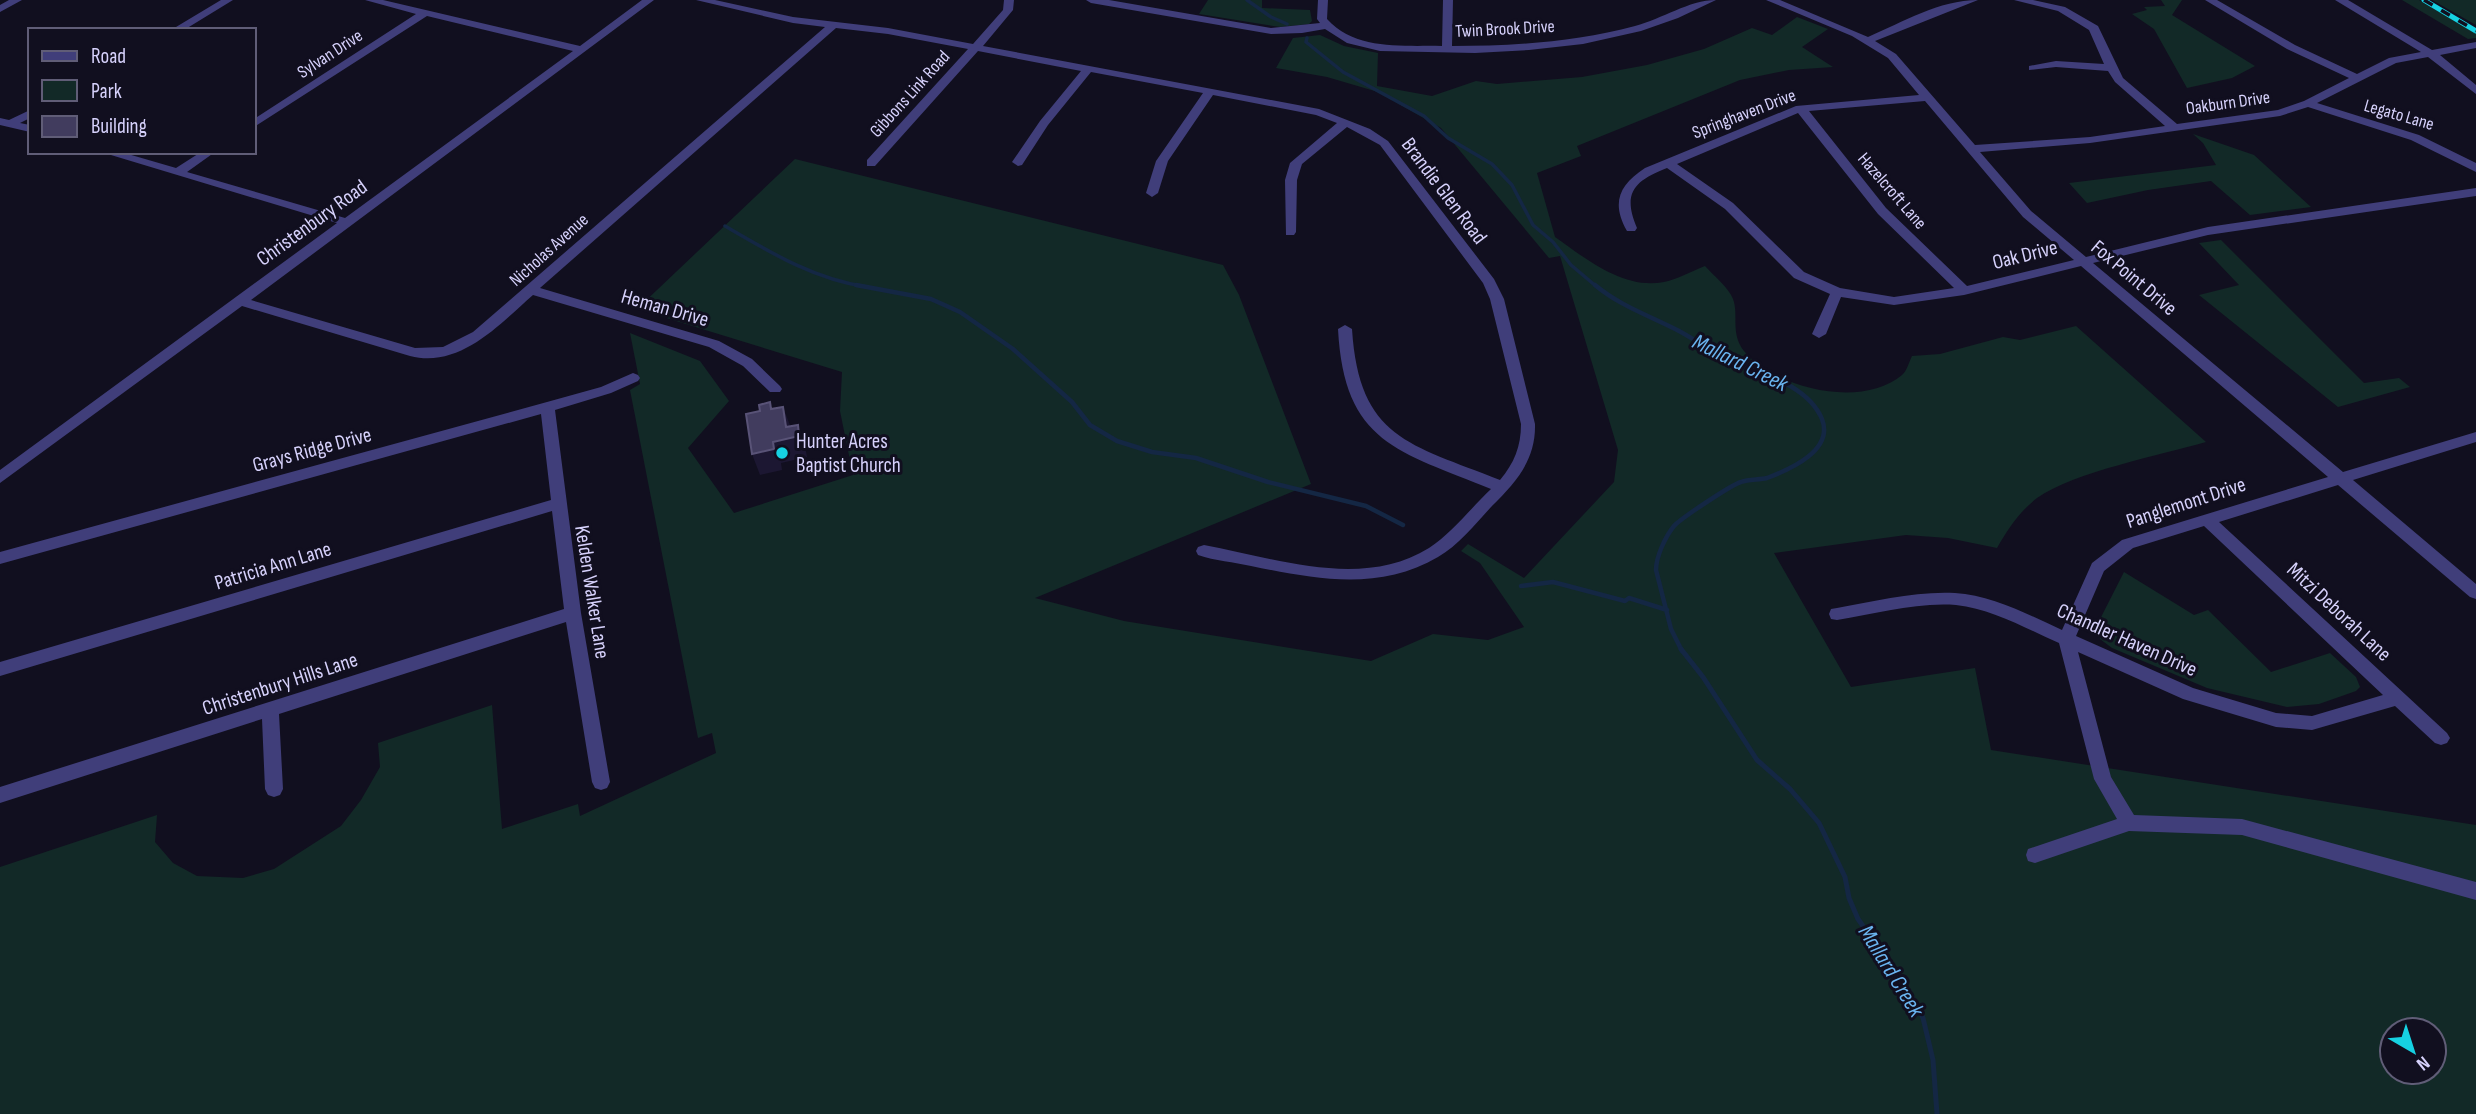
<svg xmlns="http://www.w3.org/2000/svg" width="2476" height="1114" font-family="'Sofia Sans Condensed',sans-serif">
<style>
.green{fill:#122927;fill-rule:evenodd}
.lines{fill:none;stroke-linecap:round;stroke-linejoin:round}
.stream-far2{stroke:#142744;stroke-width:3.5}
.stream-far1{stroke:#142744;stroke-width:4.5}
.stream{stroke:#142744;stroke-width:5}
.street{fill:#403e7a;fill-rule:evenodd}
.rail-casing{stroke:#16d1e2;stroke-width:5}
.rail{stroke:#110f1f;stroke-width:3.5;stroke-dasharray:10;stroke-linecap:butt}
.shaded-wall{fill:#1c1732}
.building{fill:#413c5e;stroke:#595377;stroke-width:2}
.poi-dot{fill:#16d1e2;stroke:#110f1f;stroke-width:2.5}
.labels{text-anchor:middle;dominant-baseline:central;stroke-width:6;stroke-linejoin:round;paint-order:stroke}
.far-street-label{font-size:18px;fill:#d6d1fb;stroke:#110f1f}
.street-label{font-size:21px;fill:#d6d1fb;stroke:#110f1f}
.poi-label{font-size:21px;fill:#d6d1fb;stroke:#110f1f;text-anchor:start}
.water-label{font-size:23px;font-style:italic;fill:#6ab4f0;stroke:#110f1f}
</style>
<rect width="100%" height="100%" fill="#110f1f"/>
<!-- green -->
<path class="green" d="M 1208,0 L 1262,0 L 1262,8 L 1310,10 L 1312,21 L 1309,24 L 1280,27 L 1199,14 Z
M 2161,0 L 2182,0 L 2172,15 L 2255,66 L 2232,78 L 2187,88 L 2154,29 L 2132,14 L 2147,10 L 2144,7 L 2165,6 Z
M 2402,0 L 2419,0 L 2476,33 L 2476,38 L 2468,39 Z
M 2432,0 L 2476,0 L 2476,25 Z
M 1797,17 L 1828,29 L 1802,47 L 1833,67 L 1789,70 L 1740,80 L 1577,146 L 1581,156 L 1537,173 L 1555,237 C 1586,259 1624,290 1664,282 C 1678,279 1692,271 1705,266 C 1713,275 1729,288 1733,299 C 1739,315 1730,333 1744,351 C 1776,389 1862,409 1902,375 C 1907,371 1909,362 1912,356 L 1940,354 L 2003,337 L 2020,340 L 2076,326 L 2206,442 C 2161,455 2074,472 2037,498 C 2019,512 2008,529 1997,548 L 1948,538 L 1906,535 L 1774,553 L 1851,687 L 1975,668 L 1991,750 L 2476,825 L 2476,1114 L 0,1114 L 0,867 L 157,815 L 155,842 L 173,863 L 197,876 L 243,878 L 274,869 L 341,826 L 361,800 L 380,767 L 378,743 L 492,705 L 502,829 L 578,804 L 580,816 L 716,753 L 712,733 L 698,738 L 630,390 L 640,384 L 630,333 L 700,361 L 729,401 L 688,448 L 734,513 L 853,475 L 840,411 L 842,372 L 637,309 L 795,159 L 1223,265 L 1239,295 L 1311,484 L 1035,598 L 1124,621 L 1371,661 L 1433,634 L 1488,640 L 1524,627 L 1480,563 L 1461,551 L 1468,544 L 1524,578 L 1614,482 L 1618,450 L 1560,256 L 1549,258 L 1441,128 L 1378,92 L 1327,77 L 1276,68 L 1293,38 L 1320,35 L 1344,46 L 1378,53 L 1377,86 L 1432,96 L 1476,81 L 1497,84 L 1582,77 L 1647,65 L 1704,49 L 1752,28 L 1772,35 ZM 2392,1030 L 2434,1030 L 2434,1072 L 2392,1072 Z
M 2193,134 L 2254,155 L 2311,207 L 2250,215 L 2211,181 L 2148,190 L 2087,203 L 2069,183 L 2216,165 L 2203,143 Z
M 2221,240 L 2364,383 L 2399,378 L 2410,387 L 2338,407 L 2199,295 L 2239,285 L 2199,243 Z
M 2124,572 L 2194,615 L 2208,610 L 2271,672 L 2330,653 L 2356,677 L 2360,687 L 2356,691 L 2319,704 L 2287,707 L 2207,688 L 2112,648 L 2100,639 L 2096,627 Z"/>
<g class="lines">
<!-- stream-far2 -->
<path class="stream-far2" d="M 1247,0 L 1271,17 L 1287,24
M 1307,38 L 1306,42 L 1343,72 L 1424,116 L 1448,138 L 1492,164 L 1512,185 L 1533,225 L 1553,242 L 1571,265 L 1597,287
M 725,226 C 771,253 814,279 867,287"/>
<!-- stream-far1 -->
<path class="stream-far1" d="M 856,285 L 931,299 L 960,312 L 1013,349 L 1072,402 L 1090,425 L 1117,441 L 1152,452 L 1196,458 L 1268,482 L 1366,506 L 1403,525
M 1595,285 C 1620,306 1650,316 1679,331 C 1694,339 1709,350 1725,358 C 1756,372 1807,383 1822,419 C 1834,450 1791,469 1767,478 C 1759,480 1749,479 1741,482 C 1731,485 1680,519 1674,526 C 1665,537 1656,557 1656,570 L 1671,629 L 1682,651
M 1521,586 L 1553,582 L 1625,601 L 1629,598 L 1667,610"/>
<!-- stream -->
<path class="stream" d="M 1681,649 L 1703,677 L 1757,760 L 1790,789 L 1819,823 L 1845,877 L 1849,898 L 1858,919 L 1907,988 L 1923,1018 L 1933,1060 L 1937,1114"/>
<!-- street -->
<path class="street" d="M 9,0 L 22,0 L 0,12 L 0,5 Z
M 221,0 L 233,0 L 184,30 L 171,30 Z
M 365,0 L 383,0 L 580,46 L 642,0 L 654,0 L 251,300 L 415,348 L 443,347 L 473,332 L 825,27 L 793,23 L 696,0 L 715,0 L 793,17 L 888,28 L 973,44 L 1003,10 L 1004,0 L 1014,0 L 1013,10 L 983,46 L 1319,109 L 1370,129 L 1388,141 L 1494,279 L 1504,299 L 1535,424 C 1536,460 1516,482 1492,506 C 1475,524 1459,545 1438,557 C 1379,592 1314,579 1251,566 C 1234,562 1215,561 1198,555 L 1196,551 L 1198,547 L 1204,545 C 1275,558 1362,590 1429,548 C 1453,532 1471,508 1491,489 C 1399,451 1344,444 1338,329 L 1345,325 L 1352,329 C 1359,439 1410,444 1500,480 C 1514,463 1521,447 1521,424 L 1490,299 L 1483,283 L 1380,145 L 1347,127 L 1302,164 L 1297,180 L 1296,232 L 1294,235 L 1286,235 L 1285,180 L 1290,163 L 1337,123 L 1316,115 L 1213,95 L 1168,161 L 1158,193 L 1152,197 L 1146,193 L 1156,161 L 1203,93 L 1091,72 L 1048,125 L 1022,165 L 1018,166 L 1012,162 L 1040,121 L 1081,71 L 978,51 L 875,166 L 867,166 L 867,160 L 968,49 L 888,34 L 836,28 L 540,288 L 719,341 L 752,359 L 780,386 L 782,389 L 780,392 L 770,392 L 743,366 L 709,347 L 533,295 C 500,324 460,369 410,356 L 242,306 L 0,483 L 0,470 L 337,223 L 101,152 L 121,152 L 176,168 L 201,152 L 215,152 L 187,172 L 345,218 L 573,51 L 427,16 L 254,127 L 254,119 L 416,14 Z
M 1086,0 L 1109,0 L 1271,28 L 1320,23 L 1317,19 L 1318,0 L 1328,0 L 1327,19 C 1356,51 1402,45 1442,46 L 1443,0 L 1453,0 L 1452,46 C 1514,46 1575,42 1635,26 C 1662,19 1689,0 1716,0 L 1678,18 L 1641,31 L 1583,44 L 1529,50 L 1475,53 L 1380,51 L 1347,43 L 1325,29 L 1302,33 L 1271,34 L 1091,3 Z
M 1766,0 L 1780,0 L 1868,37 C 1903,22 1939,0 1978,0 L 1875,41 L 1896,54 L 1975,145 L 2090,137 L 2165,126 L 2115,82 L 2108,71 L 2056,67 L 2029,70 L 2029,66 L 2056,61 L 2104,64 L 2089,30 L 2058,11 L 2014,0 L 2033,0 L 2065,7 L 2098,26 L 2123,78 L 2177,124 L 2278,110 L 2304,101 L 2349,78 L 2287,49 L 2205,0 L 2217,0 L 2295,45 L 2357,74 L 2389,58 L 2421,52 L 2335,0 L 2348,0 L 2432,50 L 2476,42 L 2476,48 L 2440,55 L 2476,85 L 2476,94 L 2428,57 L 2396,63 L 2317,103 L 2419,135 L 2476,163 L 2476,172 L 2411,140 L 2308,107 L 2280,116 L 2090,143 L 1980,152 L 2031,211 L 2086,257 L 2208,227 L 2476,188 L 2476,196 L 2208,235 L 2093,263 L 2343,472 L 2476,432 L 2476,442 L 2353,480 L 2476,584 L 2476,599 L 2470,597 L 2338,485 L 2219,522 L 2447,733 L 2450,738 L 2447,743 L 2441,745 L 2435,743 L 2395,706 L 2312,730 L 2276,727 L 2183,699 L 2078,652 L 2111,777 L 2134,815 L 2242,819 L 2476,882 L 2476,900 L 2242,835 L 2129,831 L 2035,863 L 2028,861 L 2026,855 L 2028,849 L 2117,819 L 2094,779 L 2059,643 C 2027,629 1992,609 1956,605 C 1917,602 1875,614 1837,620 L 1831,619 L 1829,614 L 1831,609 L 1837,608 C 1875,601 1916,591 1955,593 C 1992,595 2029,615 2062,630 L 2092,563 L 2122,540 L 2328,477 L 2081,266 L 1964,295 L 1894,305 L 1841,297 L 1826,334 L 1819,338 L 1812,334 L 1830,294 L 1794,278 L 1725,209 L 1667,168 C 1634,181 1622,193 1637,228 L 1635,231 L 1627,231 C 1611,203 1619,185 1645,168 L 1796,106 L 1919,95 L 1888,58 L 1852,36 ZM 1925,101 L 2023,217 L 2074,260 L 1967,286 L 1886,208 L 1809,111 ZM 1798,113 L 1878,214 L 1954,288 L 1894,297 L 1840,288 L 1804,272 L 1733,203 L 1677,164 ZM 2204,526 L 2383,695 L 2312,716 L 2276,713 L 2193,688 L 2076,636 L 2104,571 L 2133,548 Z
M 30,110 L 30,118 L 20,123 L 30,125 L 30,132 L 0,125 L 0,118 L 9,120 Z
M 633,373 L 638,375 L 640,378 L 638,381 L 611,393 L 555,410 L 581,613 L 610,782 L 607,788 L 601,790 L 595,788 L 592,782 L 566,622 L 279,714 L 283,789 L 280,795 L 274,797 L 268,795 L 265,789 L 262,719 L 0,803 L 0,787 L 564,609 L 552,511 L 0,676 L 0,662 L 551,500 L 541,414 L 0,564 L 0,552 L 547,402 L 601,387 Z"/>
<!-- rail casing -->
<g class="rail-casing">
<path id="rail" d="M 2424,0 L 2476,31"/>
</g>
<!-- rail -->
<use href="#rail" class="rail"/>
</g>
<!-- shaded-wall -->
<path class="shaded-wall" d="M 783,407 L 791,428 L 798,425 L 805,446 L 807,457 L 781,463 L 782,470 L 760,475 L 752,454 L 773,442 L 786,427 Z"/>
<!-- building -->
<path class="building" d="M 770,402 L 771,409 L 783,407 L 786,427 L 798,425 L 799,436 L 773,442 L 774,449 L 752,454 L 746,414 L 760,411 L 759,405 Z"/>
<!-- markers -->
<circle class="poi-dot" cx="782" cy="453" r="7"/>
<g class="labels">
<!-- far-street labels -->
<g class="far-street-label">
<text transform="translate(1505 29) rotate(-3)">Twin Brook Drive</text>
<text transform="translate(330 54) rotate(-33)">Sylvan Drive</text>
<text transform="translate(910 94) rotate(-48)">Gibbons Link Road</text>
<text transform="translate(2228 103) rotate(-8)">Oakburn Drive</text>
<text transform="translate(1744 114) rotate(-21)">Springhaven Drive</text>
<text transform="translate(2399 115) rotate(16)">Legato Lane</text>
<text transform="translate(1892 191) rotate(49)">Hazelcroft Lane</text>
<text transform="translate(549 250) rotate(-42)">Nicholas Avenue</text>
</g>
<!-- street labels -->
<g class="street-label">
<text transform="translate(1444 191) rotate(53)">Brandie Glen Road</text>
<text transform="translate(312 223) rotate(-36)">Christenbury Road</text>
<text transform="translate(2025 255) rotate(-14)">Oak Drive</text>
<text transform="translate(2134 278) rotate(40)">Fox Point Drive</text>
<text transform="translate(665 308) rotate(16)">Heman Drive</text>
<text transform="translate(312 450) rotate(-15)">Grays Ridge Drive</text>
<text transform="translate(2186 503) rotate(-18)">Panglemont Drive</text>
<text transform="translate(273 566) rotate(-17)">Patricia Ann Lane</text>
<text transform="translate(592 592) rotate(81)">Kelden Walker Lane</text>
<text transform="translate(2339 612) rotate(43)">Mitzi Deborah Lane</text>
<text transform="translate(2127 640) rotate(24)">Chandler Haven Drive</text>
<text transform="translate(280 684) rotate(-18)">Christenbury Hills Lane</text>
</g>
<!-- poi labels -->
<g class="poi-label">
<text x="796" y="441">Hunter Acres<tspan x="796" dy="24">Baptist Church</tspan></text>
</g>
<!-- water labels -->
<g class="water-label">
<text transform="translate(1740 363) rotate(26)">Mallard Creek</text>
<text transform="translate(1891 971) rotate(58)">Mallard Creek</text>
</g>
</g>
<!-- legend -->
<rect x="28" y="28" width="228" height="126" fill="#110f1f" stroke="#605d77" stroke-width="2"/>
<rect x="42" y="51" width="35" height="10" fill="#403e7a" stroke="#605d77" stroke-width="2"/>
<text x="91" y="63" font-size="21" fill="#d6d1fb">Road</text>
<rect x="42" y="80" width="35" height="21" fill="#122927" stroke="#605d77" stroke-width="2"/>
<text x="91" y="98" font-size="21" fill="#d6d1fb">Park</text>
<rect x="42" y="116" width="35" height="21" fill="#413c5e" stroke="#605d77" stroke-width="2"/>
<text x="91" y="133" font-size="21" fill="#d6d1fb">Building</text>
<!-- north arrow -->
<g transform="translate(2413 1051) rotate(141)"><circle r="33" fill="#110f1f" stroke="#605d77" stroke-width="2"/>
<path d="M0-5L12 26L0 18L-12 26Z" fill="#16d1e2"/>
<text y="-10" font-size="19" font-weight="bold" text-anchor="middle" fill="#d6d1fb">N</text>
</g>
</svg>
